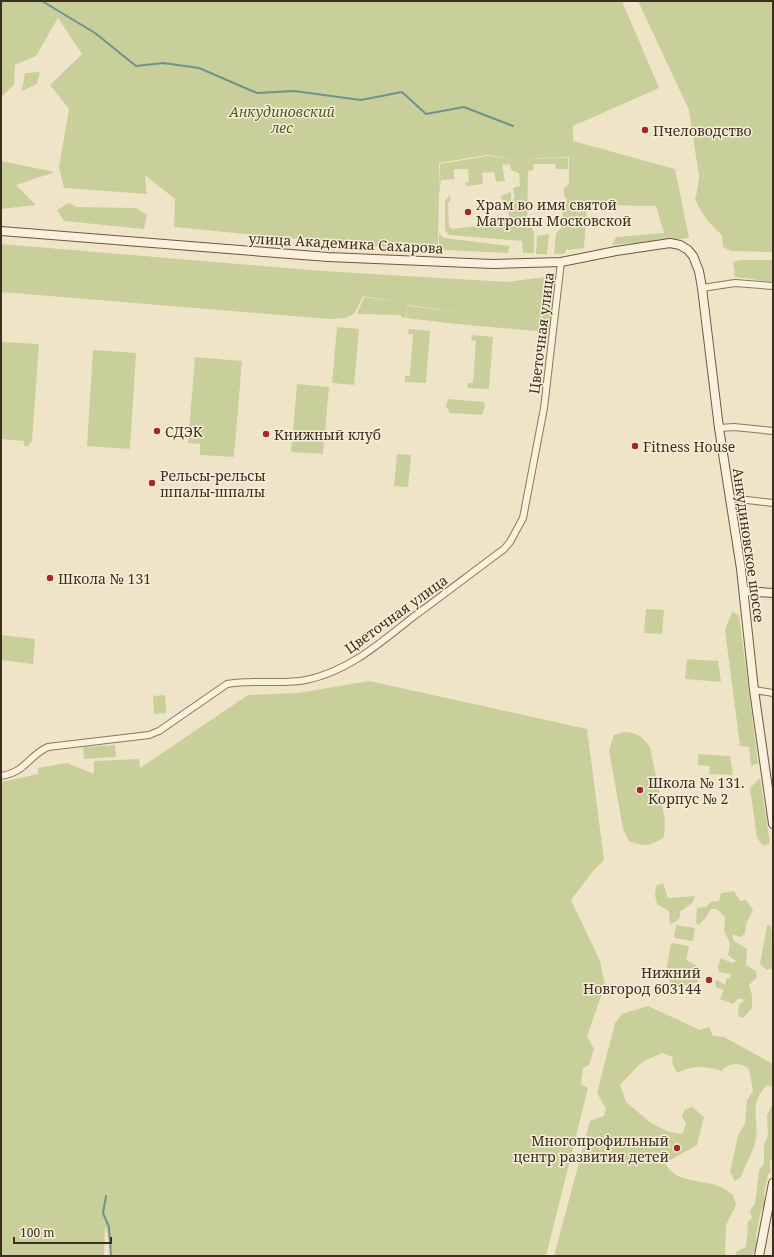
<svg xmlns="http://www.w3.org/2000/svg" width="774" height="1257" font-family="'Noto Serif',serif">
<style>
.green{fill:#c9cf9b}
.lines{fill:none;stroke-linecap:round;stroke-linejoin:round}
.stream{stroke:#6f938a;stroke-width:2}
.street-casing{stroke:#8d765c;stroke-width:8}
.secondary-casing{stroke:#6f573f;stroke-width:10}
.street{stroke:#faf1dc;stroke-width:6}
.secondary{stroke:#faf1dc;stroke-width:8}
.poi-dot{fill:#9e2a2b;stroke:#f7eed8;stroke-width:1.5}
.labels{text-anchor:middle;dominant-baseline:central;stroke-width:3;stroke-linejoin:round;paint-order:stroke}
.park-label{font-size:14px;font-style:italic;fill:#4d5a26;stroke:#f7eed8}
.poi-label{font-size:14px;fill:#3d2e20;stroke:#f7eed8;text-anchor:start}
.street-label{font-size:14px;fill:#3d2e20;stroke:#f7eed8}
</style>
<rect width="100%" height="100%" fill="#f0e4c8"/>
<!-- green -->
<path class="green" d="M 1,1 L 622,1 L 659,88 L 573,126 L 573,141 L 675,169 L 689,238 L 612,245 L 616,237 L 664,233 L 656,206 L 587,205 L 584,248 L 568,250 L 568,248 L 564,254 L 554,254 L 556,233 L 561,228 L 563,209 L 567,199 L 564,196 L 564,188 L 569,184 L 569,157 L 513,159 L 487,155 L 439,163 L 439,189 L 440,164 L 487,156 L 512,159 L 568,158 L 568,169 L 556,169 L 555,164 L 534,164 L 533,170 L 528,171 L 527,227 L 532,228 L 534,235 L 534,253 L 523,253 L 522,241 L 449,235 L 445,230 L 445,201 L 450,195 L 450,201 L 448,203 L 449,226 L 452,229 L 485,225 L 487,219 L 500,217 L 501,220 L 509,219 L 508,212 L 504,212 L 501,196 L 511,192 L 511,200 L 515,199 L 513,188 L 520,186 L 519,173 L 511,170 L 510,164 L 502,165 L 505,181 L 496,182 L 494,172 L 482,173 L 483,184 L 466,186 L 465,183 L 469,182 L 468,169 L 454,169 L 454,179 L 441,180 L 439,194 L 438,246 L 388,245 L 391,248 L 174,227 L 175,199 L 145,175 L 147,194 L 64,188 L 59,167 L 69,109 L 50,85 L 82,54 L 58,18 L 36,56 L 15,65 L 14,85 L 1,97 Z
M 638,1 L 773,1 L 773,254 L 771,252 L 731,251 L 723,247 L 722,235 C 710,225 701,213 695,199 L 697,192 L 699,176 L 689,110 Z
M 40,72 L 37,84 L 22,91 L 25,73 Z
M 1,161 L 55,172 L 16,185 L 36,205 L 1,209 Z
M 69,203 L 76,207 L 136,208 L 147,215 L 144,229 L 64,221 L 57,210 Z
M 439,233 L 444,238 L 510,246 L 508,253 L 444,250 L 439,248 Z
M 549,234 L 547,254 L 536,254 L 537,236 Z
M 1,244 L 323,271 L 507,282 L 545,277 L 549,279 C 558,294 550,318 547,335 L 538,335 L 537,331 L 457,324 L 458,312 L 457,324 L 406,318 L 408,306 L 458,312 L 408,305 L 405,318 L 401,317 L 401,315 L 357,314 L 364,297 L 404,303 L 363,296 C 353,317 354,318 330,319 L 1,292 Z
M 741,260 L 773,260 L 773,282 L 735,277 L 733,262 Z
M 337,327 L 359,329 L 354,385 L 332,383 Z
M 409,329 L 430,331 L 426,383 L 405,382 L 405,376 L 410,376 L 413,334 L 408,334 Z
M 472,335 L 493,337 L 489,389 L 467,388 L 468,383 L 473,383 L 476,341 L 471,340 Z
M 1,342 L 39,344 L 32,441 L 28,446 L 24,446 L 24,441 L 1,439 Z
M 93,350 L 136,353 L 130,449 L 87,446 Z
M 195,357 L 242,361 L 234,457 L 200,455 L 200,444 L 188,443 Z
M 297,384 L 329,387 L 323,454 L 291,452 Z
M 448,399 L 484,402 L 485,407 L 482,415 L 450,413 L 446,406 Z
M 397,454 L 411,455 L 408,487 L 394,486 Z
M 646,609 L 664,610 L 662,634 L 644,633 Z
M 732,612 L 739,615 L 758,763 L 751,766 L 749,747 L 740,746 L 725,630 Z
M 1,635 L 35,639 L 33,664 L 1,660 Z
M 687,659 L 718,661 L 721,682 L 685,679 Z
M 369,681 L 587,729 L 604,860 L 593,871 L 571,900 L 600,961 L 605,985 L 587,1036 L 594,1049 L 589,1065 L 583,1068 L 581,1084 L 588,1088 L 546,1256 L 113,1256 L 105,1226 L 104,1256 L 1,1256 L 1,782 L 38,774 L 38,768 L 67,763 L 94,774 L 94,761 L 139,759 L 140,768 L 248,695 L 298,693 Z
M 165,695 L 166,713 L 154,714 L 153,696 Z
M 623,732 C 636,732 642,736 650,747 L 665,820 L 664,837 C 649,847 646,847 629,841 L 623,829 L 609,750 L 614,735 Z
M 115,745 L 116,757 L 84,759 L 83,747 Z
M 698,754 L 730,756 L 733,775 L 709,774 L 710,766 L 698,765 Z
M 760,778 L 770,843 L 763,846 L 757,838 L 750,788 Z
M 663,883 L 668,898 L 695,896 L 693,902 L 680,912 C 681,920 677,921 670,924 L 669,911 L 657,904 L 655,895 L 656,886 Z
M 734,891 L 740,901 L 746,900 L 753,910 L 746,924 L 745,934 L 740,937 L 732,934 L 734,941 L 747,949 L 746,965 L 756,971 L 757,977 L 749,985 L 752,995 L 752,1008 L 743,1018 L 738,1016 L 739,1005 L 744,1000 L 739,998 L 733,1004 L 720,999 L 724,990 L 716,987 L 715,981 L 717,980 L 725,985 L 727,978 L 730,978 L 731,974 L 719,972 L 718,966 L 721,958 L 732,963 L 736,961 L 728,955 L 730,943 L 724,931 L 725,917 L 717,909 L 711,909 L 705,919 L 698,925 L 696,922 L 697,908 L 706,907 L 711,902 L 719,901 L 721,893 Z
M 676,925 L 695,928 L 693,941 L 674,938 Z
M 767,925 L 770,925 L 773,934 L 771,939 L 773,940 L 773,968 L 767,970 L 760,964 Z
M 671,943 L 689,946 L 686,960 L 699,967 L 698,982 C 687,984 678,990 669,981 L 672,977 L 680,976 L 666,973 Z
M 648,1006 L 700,1030 L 709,1027 L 713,1036 L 724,1037 L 773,1064 L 773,1087 L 767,1085 C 748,1105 759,1117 756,1139 C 754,1151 745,1165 741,1177 L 735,1181 L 730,1172 L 738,1136 L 745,1123 L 747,1100 L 753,1091 L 749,1069 C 739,1062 730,1062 721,1071 C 705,1066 693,1065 677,1073 L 672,1063 L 673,1057 L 662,1053 L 642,1062 L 620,1085 L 626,1102 L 651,1123 L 669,1132 L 682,1134 L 686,1124 L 682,1116 L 685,1109 L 692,1107 L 704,1117 L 697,1145 L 665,1163 C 676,1185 703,1178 723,1188 C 726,1190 730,1193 733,1195 L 736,1205 L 726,1225 L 725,1256 L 554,1256 L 590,1121 L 604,1116 L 606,1109 L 597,1093 L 615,1023 L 622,1014 Z
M 773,1103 L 773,1159 L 770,1161 L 771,1171 L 768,1175 L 764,1193 L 765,1204 L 760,1214 L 756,1236 L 757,1247 L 752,1256 L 736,1256 L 736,1252 L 746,1247 C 746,1239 749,1231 747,1223 L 752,1218 L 750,1210 L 755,1204 L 759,1171 L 764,1163 L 764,1145 L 768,1136 L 767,1115 Z"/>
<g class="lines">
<!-- stream -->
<path class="stream" d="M 42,1 L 95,33 L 136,66 L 163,63 L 199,68 L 257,93 L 294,91 L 361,100 L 402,92 L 426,114 L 464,107 L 513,126
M 106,1196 L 103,1213 L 109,1227 L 111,1256"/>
<!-- street casing -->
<g class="street-casing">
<path id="street" d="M 702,288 L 735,283 L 773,286
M 719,428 L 734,427 L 773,431
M 730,498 L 773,503
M 754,690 L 773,693
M 1,776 C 26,772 28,756 48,747 L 149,735 L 159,731 L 227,684 C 253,679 280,685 306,680 C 349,671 380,643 413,617 C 443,595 473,572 504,549 L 510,542 L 523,518 L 544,408 L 561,262"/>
</g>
<!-- secondary casing -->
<g class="secondary-casing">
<path id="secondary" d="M 1,231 L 328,257 L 493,264 L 561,262 L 616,251 L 670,243 L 680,245 L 688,250 L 693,256 L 699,271 L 702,288 L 719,428 L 741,569 L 754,690 L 773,824
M 744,591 L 773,593
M 759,1256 L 773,1183"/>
</g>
<!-- street -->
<use href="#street" class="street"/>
<!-- secondary -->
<use href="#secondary" class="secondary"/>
</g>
<!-- markers -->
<g class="poi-dot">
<circle cx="645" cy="130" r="4"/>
<circle cx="468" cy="212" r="4"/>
<circle cx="157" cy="431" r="4"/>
<circle cx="266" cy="434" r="4"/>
<circle cx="635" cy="446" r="4"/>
<circle cx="152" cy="483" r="4"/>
<circle cx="50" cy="578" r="4"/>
<circle cx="640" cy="790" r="4"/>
<circle cx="709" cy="980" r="4"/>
<circle cx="677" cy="1148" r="4"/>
</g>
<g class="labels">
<!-- park labels -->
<g class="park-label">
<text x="282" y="111">Анкудиновский<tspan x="282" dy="16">лес</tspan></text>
</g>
<!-- poi labels -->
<g class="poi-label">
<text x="653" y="130">Пчеловодство</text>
<text x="476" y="204">Храм во имя святой<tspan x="476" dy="16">Матроны Московской</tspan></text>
<text x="165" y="431">СДЭК</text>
<text x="274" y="434">Книжный клуб</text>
<text x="643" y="446">Fitness House</text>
<text x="160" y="475">Рельсы-рельсы<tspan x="160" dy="16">шпалы-шпалы</tspan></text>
<text x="58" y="578">Школа № 131</text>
<text x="648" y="782">Школа № 131.<tspan x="648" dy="16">Корпус № 2</tspan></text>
<text x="701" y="972" text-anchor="end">Нижний<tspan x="701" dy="16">Новгород 603144</tspan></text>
<text x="669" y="1140" text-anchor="end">Многопрофильный<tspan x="669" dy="16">центр развития детей</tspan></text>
</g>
<!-- street labels -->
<g class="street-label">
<text transform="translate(346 243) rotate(3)">улица Академика Сахарова</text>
<text transform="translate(541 333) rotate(-83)">Цветочная улица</text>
<text transform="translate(749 545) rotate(82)">Анкудиновское шоссе</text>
<text transform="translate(396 614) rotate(-36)">Цветочная улица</text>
</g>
</g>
<!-- border -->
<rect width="774" height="1257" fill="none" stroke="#3d2e20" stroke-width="4"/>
<!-- scale -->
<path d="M14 1237v6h97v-6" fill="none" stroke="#3d2e20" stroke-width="2"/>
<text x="20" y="1237" font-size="12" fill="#3d2e20" stroke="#f7eed8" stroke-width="3" paint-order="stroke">100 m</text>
</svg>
